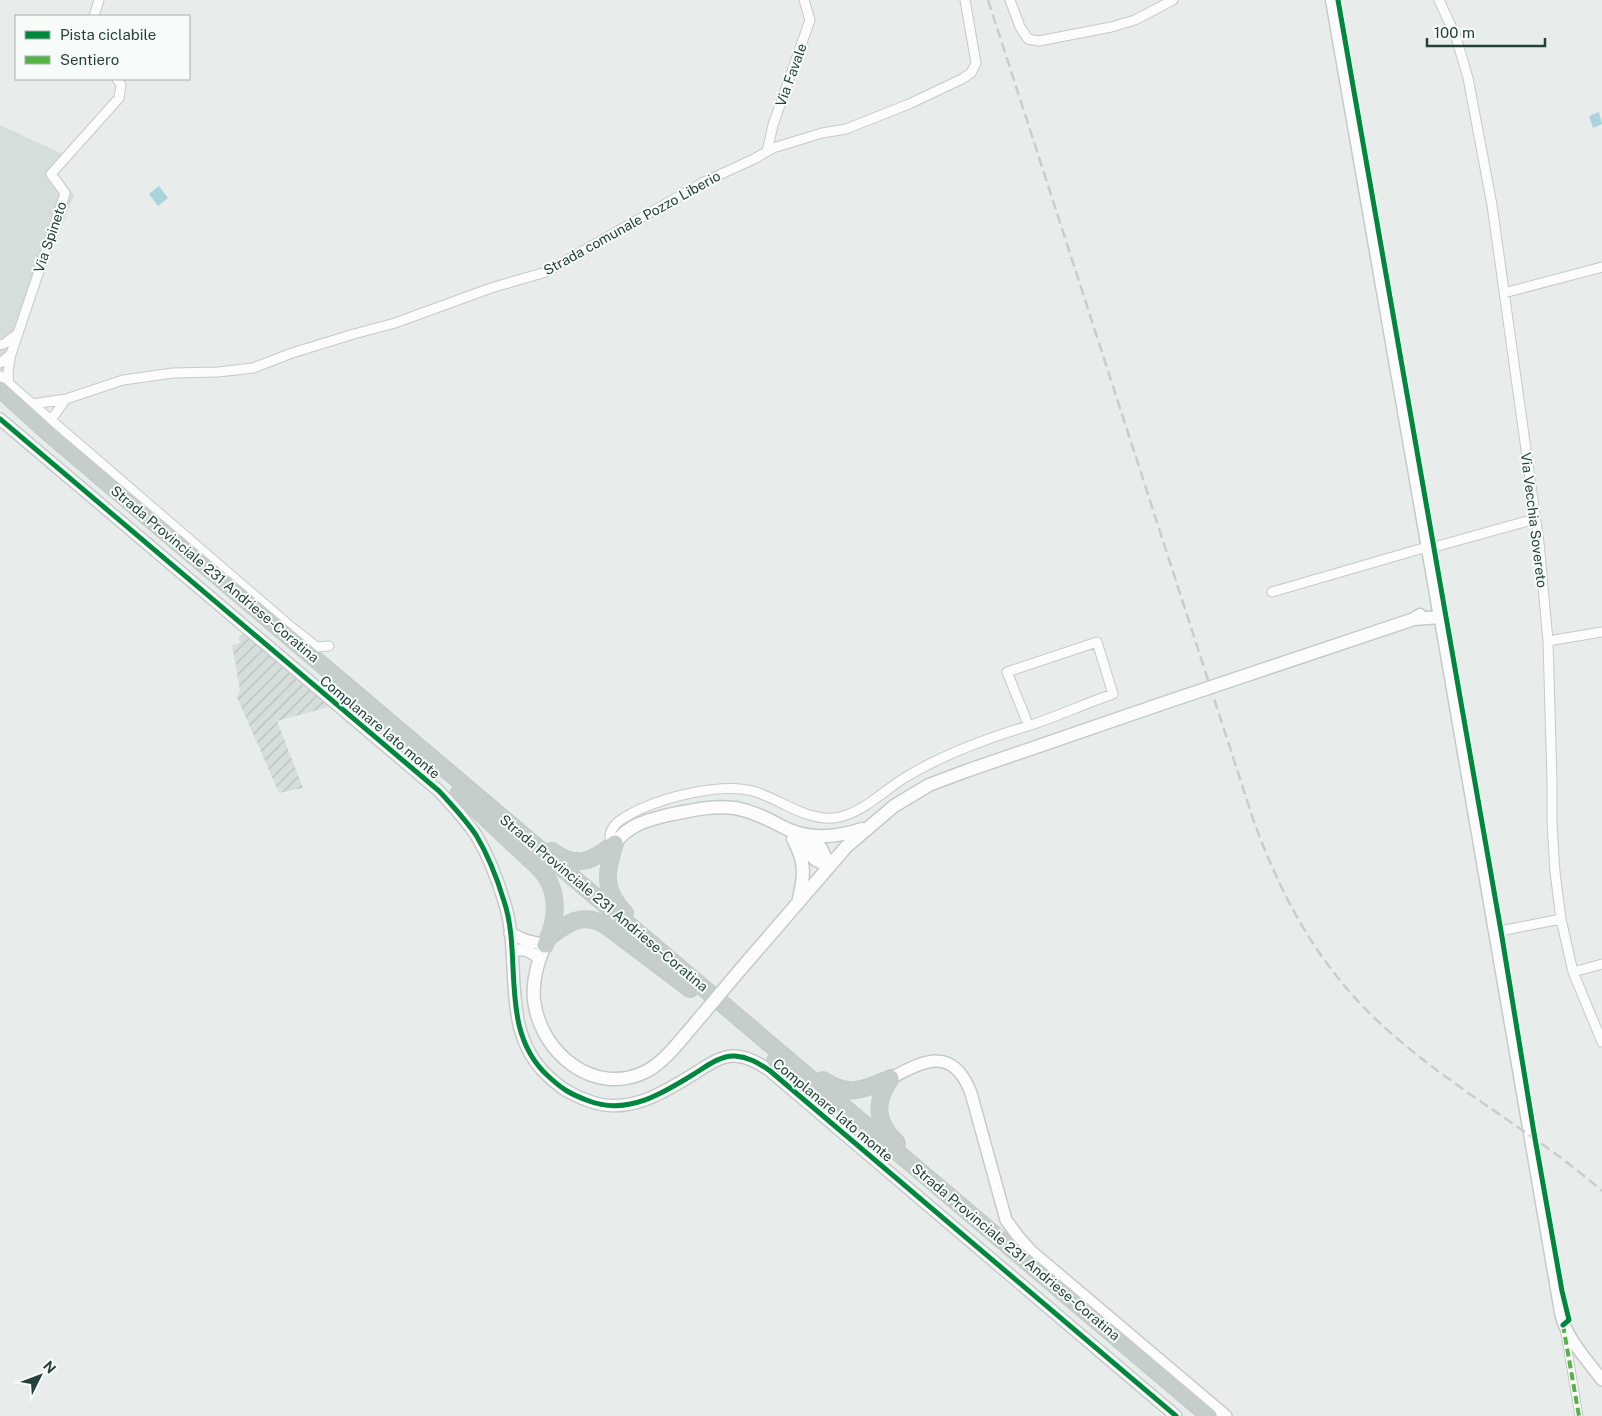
<svg xmlns="http://www.w3.org/2000/svg" width="1602" height="1416" font-family="'Public Sans',sans-serif">
<style>
.built{fill:#d6dedb}
.industrial{fill:url(#industrial-furrows)}
.water{fill:#a9d4db}
.lines{fill:none;stroke-linecap:round;stroke-linejoin:round}
.pedestrian-casing{stroke:#c5cac8;stroke-width:9}
.minor-casing{stroke:#c5cac8;stroke-width:11}
.tertiary-casing{stroke:#c5cac8;stroke-width:14}
.secondary-casing{stroke:#c3cbc8;stroke-width:15}
.trunk-casing{stroke:#c3ccc9;stroke-width:18}
.pedestrian{stroke:#fcfcfc;stroke-width:7}
.minor{stroke:#fcfcfc;stroke-width:9}
.tertiary{stroke:#fcfcfc;stroke-width:11}
.secondary{stroke:#fcfcfc;stroke-width:12}
.trunk{stroke:#c6cecc;stroke-width:15}
.rail{stroke:#c9cdcc;stroke-width:2.5;stroke-dasharray:10 5;stroke-linecap:butt}
.secondary-bridge-casing{stroke:#c3cbc8;stroke-width:15;stroke-linecap:butt}
.secondary-bridge{stroke:#fcfcfc;stroke-width:12}
.quiet{stroke:#55b346;stroke-width:4;stroke-dasharray:8 4;stroke-linecap:butt}
.cycleway-casing{stroke:#f7fbf9;stroke-width:8}
.cycleway{stroke:#00873e;stroke-width:5}
.labels{text-anchor:middle;dominant-baseline:central;stroke-width:4;stroke-linejoin:round;paint-order:stroke}
.street-label{font-size:14px;fill:#24423a;stroke:#f7fbf9}
</style>
<defs>
<pattern id="industrial-furrows" width="10" height="10" patternUnits="userSpaceOnUse" patternTransform="scale(1.25)"><rect width="10" height="10" fill="#d6dedb"/><path d="M-1 1l2-2M0 10L10 0M9 11l2-2" fill="none" stroke="#b8c0bd"/></pattern>
</defs>
<rect width="100%" height="100%" fill="#e8edeb"/>
<!-- built -->
<path class="built" d="M 0,125 L 69,157 L 57,172 L 74,195 L 37,285 L 11,370 L 12,382 L 0,371 Z"/>
<!-- industrial -->
<path class="industrial" d="M 242,634 L 245,635 L 329,707 L 277,721 L 303,788 L 279,793 L 242,709 L 237,697 L 240,690 L 232,645 L 240,643 L 239,637 Z"/>
<!-- water -->
<path class="water" d="M 1599,112 L 1602,124 L 1593,128 L 1589,116 Z
M 159,186 L 168,198 L 158,206 L 149,194 Z"/>
<g class="lines">
<!-- pedestrian casing -->
<g class="pedestrian-casing">
<path id="pedestrian" d="M 1565,1333 L 1579,1416"/>
</g>
<!-- minor casing -->
<g class="minor-casing">
<path id="minor" d="M 1010,0 L 1020,27 L 1028,39 L 1039,41 L 1111,27 L 1135,20 L 1173,0
M 1439,0 L 1456,37 L 1468,78 L 1492,205 L 1539,543 L 1548,641 L 1552,781 L 1552,823 L 1555,872 L 1561,919 L 1573,972 L 1602,1042
M 94,16 L 99,0
M 767,151 L 773,125 L 810,20 L 804,0
M 1504,293 L 1602,267
M 0,345 L 4,344 L 17,334
M 0,363 L 11,354 L 63,200 L 65,193 L 51,174 L 119,98 L 121,85 L 117,79
M 0,376 L 290,626 L 317,647 L 329,646
M 9,384 L 8,371 L 11,354
M 32,404 L 66,399 L 123,380 L 173,373 L 218,372 L 253,368 L 292,353 L 354,334 L 395,323 L 491,288 L 546,272 L 704,182 L 754,159 L 773,148 L 822,133 L 846,129 L 909,104 L 962,79 L 971,73 L 976,63 L 965,0
M 51,420 L 66,399
M 1272,592 L 1420,549 L 1434,547 L 1535,519
M 1548,641 L 1602,632
M 615,843 L 610,837 C 610,823 627,816 638,810 C 669,796 723,782 756,792 C 783,801 805,820 834,818 C 861,815 884,790 906,777 C 944,754 985,739 1028,726 C 1056,717 1084,704 1113,694 L 1097,642 L 1007,672 L 1026,719
M 1495,932 L 1561,919
M 1573,972 L 1602,964"/>
</g>
<!-- tertiary casing -->
<g class="tertiary-casing">
<path id="tertiary" d="M 0,419 L 439,791 C 452,805 465,819 476,835 C 488,855 497,878 504,901 C 523,958 498,1030 548,1076 C 562,1089 570,1094 589,1101 C 628,1116 665,1092 697,1072 C 708,1065 722,1055 735,1056 C 749,1057 758,1063 769,1070 L 1176,1416
M 1440,617 L 1561,1315 C 1567,1339 1587,1360 1602,1380
M 510,933 L 525,940 L 545,945
M 512,950 L 526,950 L 540,958
M 891,1078 C 925,1060 953,1046 971,1093 L 1006,1220 L 1017,1235 L 1031,1251 L 1226,1416"/>
</g>
<!-- secondary casing -->
<g class="secondary-casing">
<path id="secondary" d="M 1332,0 L 1440,617 L 1414,619
M 1250,674 L 1414,619 L 1420,615
M 805,836 L 821,848 L 829,866
M 793,839 C 805,861 805,874 799,898
M 796,841 L 816,860 L 829,866
M 615,843 C 628,826 644,821 664,816 C 688,811 711,805 735,808 C 752,811 766,818 781,826 C 806,840 836,838 862,829
M 545,945 C 537,963 532,980 534,1000 C 540,1053 595,1098 647,1071 C 663,1062 674,1048 686,1034
M 740,970 L 846,847 L 894,806 L 929,785 L 966,771 L 1158,705"/>
</g>
<!-- trunk casing -->
<g class="trunk-casing">
<path id="trunk" d="M 0,389 L 53,437 L 1209,1416
M 459,793 L 539,868 C 560,889 558,920 545,945
M 615,843 C 606,871 602,890 625,913
M 552,851 C 577,870 594,860 615,843
M 548,938 C 568,922 584,911 608,927 L 690,989
M 775,1061 L 812,1093
M 891,1078 C 874,1102 875,1122 897,1143
M 823,1080 C 849,1098 864,1089 891,1078"/>
</g>
<!-- pedestrian -->
<use href="#pedestrian" class="pedestrian"/>
<!-- minor -->
<use href="#minor" class="minor"/>
<!-- tertiary -->
<use href="#tertiary" class="tertiary"/>
<!-- secondary -->
<use href="#secondary" class="secondary"/>
<!-- trunk -->
<use href="#trunk" class="trunk"/>
<!-- rail -->
<path class="rail" d="M 988,0 L 1253,819 C 1285,907 1326,979 1399,1040 C 1463,1095 1538,1135 1602,1191"/>
<!-- secondary-bridge casing -->
<g class="secondary-bridge-casing">
<path id="secondary-bridge" d="M 1158,705 L 1250,674
M 686,1034 L 740,970"/>
</g>
<!-- secondary-bridge -->
<use href="#secondary-bridge" class="secondary-bridge"/>
<!-- quiet -->
<path class="quiet" d="M 1563,1325 L 1579,1416"/>
<!-- cycleway casing -->
<g class="cycleway-casing">
<path id="cycleway" d="M 1338,0 L 1501,931 L 1534,1133 L 1562,1291 L 1569,1320 L 1563,1325
M 0,419 L 439,791 C 452,805 465,819 476,835 C 488,855 497,878 504,901 C 523,958 498,1030 548,1076 C 562,1089 570,1094 589,1101 C 628,1116 665,1092 697,1072 C 708,1065 722,1055 735,1056 C 749,1057 758,1063 769,1070 L 1176,1416"/>
</g>
<!-- cycleway -->
<use href="#cycleway" class="cycleway"/>
</g>
<g class="labels">
<!-- street labels -->
<g class="street-label">
<text transform="translate(791 75) rotate(-70)">Via Favale</text>
<text transform="translate(632 223) rotate(-29)">Strada comunale Pozzo Liberio</text>
<text transform="translate(50 237) rotate(-71)">Via Spineto</text>
<text transform="translate(1534 520) rotate(83)">Via Vecchia Sovereto</text>
<text transform="translate(215 574) rotate(40)">Strada Provinciale 231 Andriese-Coratina</text>
<text transform="translate(380 727) rotate(40)">Complanare lato monte</text>
<text transform="translate(604 903) rotate(40)">Strada Provinciale 231 Andriese-Coratina</text>
<text transform="translate(833 1110) rotate(40)">Complanare lato monte</text>
<text transform="translate(1016 1252) rotate(40)">Strada Provinciale 231 Andriese-Coratina</text>
</g>
</g>
<!-- legend -->
<rect x="15" y="15" width="175" height="65" fill="#f7fbf9" stroke="#a3b1ad"/>
<rect x="25" y="31" width="25" height="8" fill="#00873e" stroke="#a3b1ad"/>
<text x="60" y="40" font-size="15" fill="#24423a">Pista ciclabile</text>
<rect x="25" y="56" width="25" height="8" fill="#55b346" stroke="#a3b1ad"/>
<text x="60" y="65" font-size="15" fill="#24423a">Sentiero</text>
<!-- north arrow -->
<g transform="translate(40 1376) rotate(48)" stroke="#f7fbf9" stroke-width="4" paint-order="stroke">
<path d="M0-4L9 19L0 12L-9 19Z" fill="#24423a"/>
<text y="-8" font-size="14" font-weight="bold" text-anchor="middle" fill="#24423a">N</text>
</g>
<!-- scale -->
<path d="M1427 38v8h118v-8" fill="none" stroke="#24423a" stroke-width="2.5"/>
<text x="1434" y="38" font-size="15" fill="#24423a" stroke="#f7fbf9" stroke-width="4" paint-order="stroke">100 m</text>
</svg>
